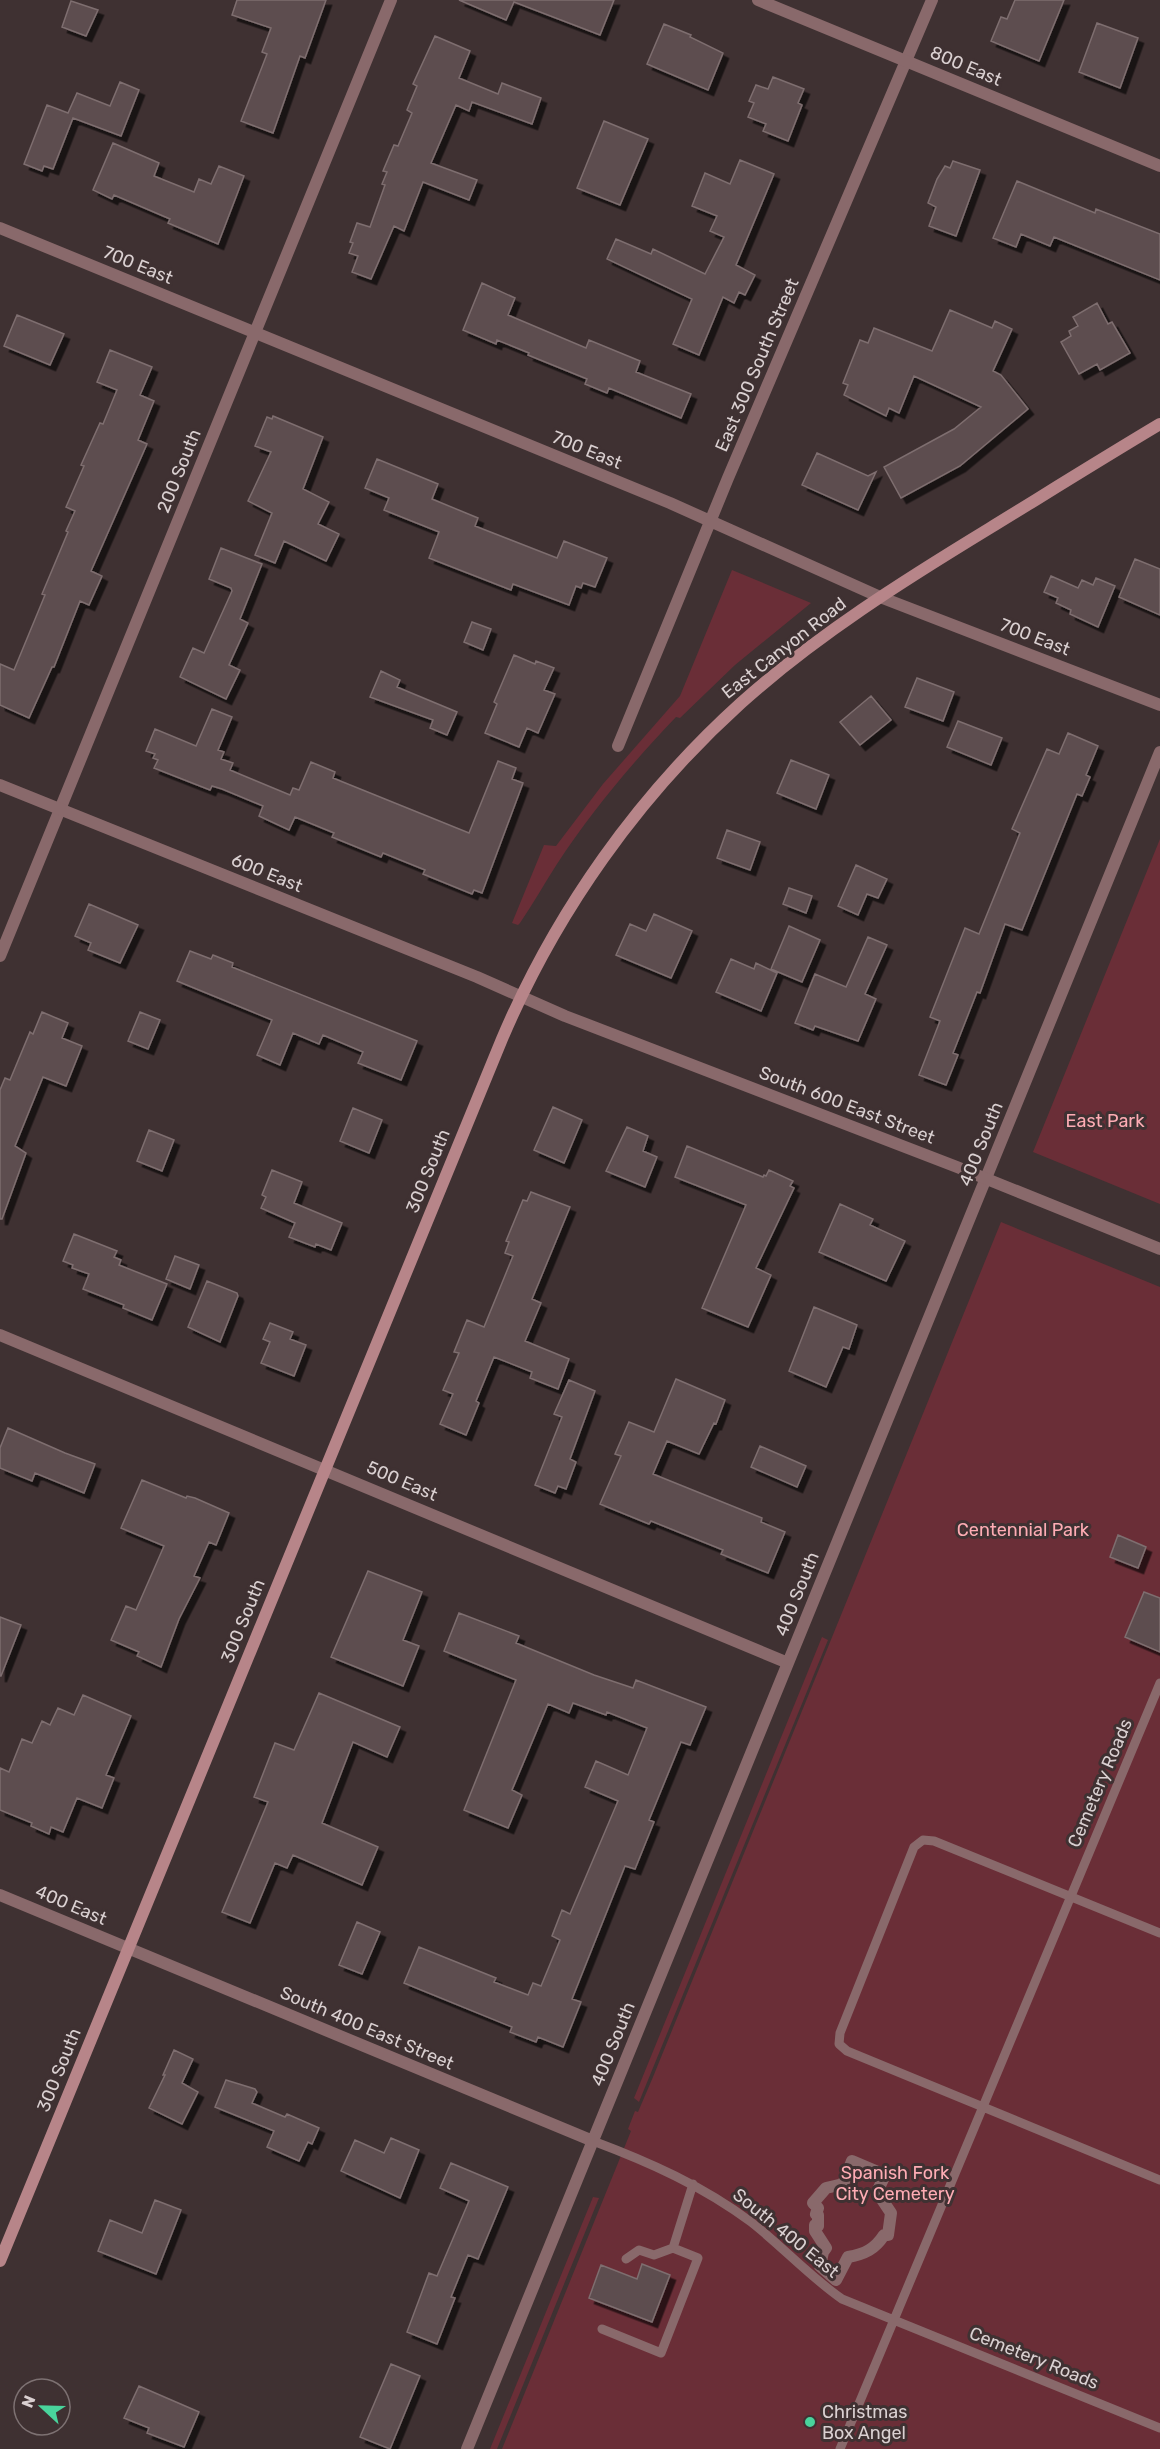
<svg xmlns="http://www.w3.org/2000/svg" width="1160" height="2449" font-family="Rubik,sans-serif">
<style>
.green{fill:#6a2e37}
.building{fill:#5d4d4f;stroke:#7e6e6f;stroke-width:1.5;filter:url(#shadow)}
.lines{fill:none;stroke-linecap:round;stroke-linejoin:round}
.service{stroke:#89696b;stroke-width:9}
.pedestrian{stroke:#89696b;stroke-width:12}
.minor{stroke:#89696b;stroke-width:12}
.tertiary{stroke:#89696b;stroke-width:12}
.secondary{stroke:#b78589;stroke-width:12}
.poi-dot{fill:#49d49c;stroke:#3f3132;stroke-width:2}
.labels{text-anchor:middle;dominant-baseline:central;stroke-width:6;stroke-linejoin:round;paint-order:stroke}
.street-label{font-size:18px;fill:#dad0d1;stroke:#3f3132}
.park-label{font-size:18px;fill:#feacb4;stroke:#3f3132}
.poi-label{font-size:18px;fill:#dad0d1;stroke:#3f3132;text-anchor:start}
</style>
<defs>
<filter id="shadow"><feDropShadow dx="5.5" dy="5.5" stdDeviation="0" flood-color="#0009"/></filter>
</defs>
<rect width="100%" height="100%" fill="#3f3132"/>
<!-- green -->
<path class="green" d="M 732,570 L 811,603 L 735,665 L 680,718 L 676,717 C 632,763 591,812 557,864 C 544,884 533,904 520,923 L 518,925 L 512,923 L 544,845 L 556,846 L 603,784 L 680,696 Z
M 1160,839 L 1160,1204 L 1033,1152 Z
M 1001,1222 L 1160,1287 L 1160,2449 L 502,2449 L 631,2131 L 628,2129 L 635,2111 L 638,2112 L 653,2077 Z
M 822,1637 L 828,1640 L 639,2102 L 634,2098 Z
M 593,2197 L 599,2198 L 497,2449 L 490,2449 Z"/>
<!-- building -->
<path class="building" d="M 237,0 L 326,0 L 305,58 L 300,56 L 273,133 L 241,121 L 267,54 L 262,52 L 271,28 L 232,15 Z
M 459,0 L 614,0 L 600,35 L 514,2 L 506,20 Z
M 1015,0 L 1064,0 L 1039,61 L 991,41 L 1001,17 L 1007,19 Z
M 71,1 L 98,10 L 86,36 L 62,27 Z
M 1097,23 L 1138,38 L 1120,88 L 1079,72 Z
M 664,24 L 691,35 L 690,37 L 723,53 L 708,90 L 647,64 Z
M 435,36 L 470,51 L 459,78 L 498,94 L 502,83 L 541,98 L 532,124 L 472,102 L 469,111 L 456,105 L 431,163 L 477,180 L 469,200 L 423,182 L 404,231 L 394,226 L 371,279 L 352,272 L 358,256 L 349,253 L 353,243 L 350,242 L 357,223 L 370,227 L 385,185 L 382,184 L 387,172 L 383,171 L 394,145 L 398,146 L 412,113 L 407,110 L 417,86 L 413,84 Z
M 773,77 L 804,89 L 798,103 L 802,105 L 788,141 L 763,131 L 766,124 L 748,117 L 754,103 L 749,101 L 756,85 L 768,89 Z
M 120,82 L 139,90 L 121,136 L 73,118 L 53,169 L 44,166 L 42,171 L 24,164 L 47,105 L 68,113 L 77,93 L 110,106 Z
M 604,121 L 648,139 L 620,205 L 577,188 Z
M 113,143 L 159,163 L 154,176 L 194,192 L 199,179 L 211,184 L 219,166 L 244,176 L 218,244 L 168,223 L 170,219 L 114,195 L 112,199 L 93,190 Z
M 740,160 L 774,174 L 736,265 L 755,275 L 745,295 L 739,292 L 734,303 L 723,297 L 699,355 L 673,344 L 692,299 L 607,259 L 616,239 L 651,254 L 653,249 L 705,274 L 724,237 L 710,231 L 717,216 L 692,206 L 705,173 L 730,184 Z
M 953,161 L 980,170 L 956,236 L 929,226 L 936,207 L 928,203 L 937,179 L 945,166 L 950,168 Z
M 1017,181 L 1095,213 L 1096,209 L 1160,234 L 1160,280 L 1054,237 L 1050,246 L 1021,234 L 1016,247 L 993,238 Z
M 482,283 L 515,298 L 508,315 L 586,348 L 589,340 L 640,361 L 636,372 L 691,394 L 681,418 L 609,388 L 607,393 L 585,384 L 587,379 L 528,355 L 529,353 L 497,340 L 496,344 L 463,330 Z
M 1097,303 L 1108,324 L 1112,322 L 1130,353 L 1100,370 L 1097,364 L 1079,374 L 1061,342 L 1071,336 L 1069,331 L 1078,326 L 1073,317 Z
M 950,310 L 992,328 L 995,321 L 1012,329 L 993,371 L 1001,375 L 1028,409 L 960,466 L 901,498 L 884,467 L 954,429 L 981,407 L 914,376 L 899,413 L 889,408 L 886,416 L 844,395 L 848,385 L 843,383 L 860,340 L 868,343 L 874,328 L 932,351 Z
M 17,315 L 64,334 L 50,365 L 4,346 Z
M 110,350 L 152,367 L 140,395 L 154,401 L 138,440 L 147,444 L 91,571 L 102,576 L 89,605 L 80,601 L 54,667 L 52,667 L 29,718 L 0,705 L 0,664 L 14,670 L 45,595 L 42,594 L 68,532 L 66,531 L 75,511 L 66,507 L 84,466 L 81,465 L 100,423 L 103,424 L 117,390 L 97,382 Z
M 273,416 L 323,437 L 303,489 L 329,502 L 318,524 L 339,534 L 326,561 L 284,541 L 275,563 L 255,555 L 272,513 L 248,501 L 271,452 L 255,446 L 267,417 L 272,419 Z
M 817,453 L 868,476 L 876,472 L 858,510 L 802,485 Z
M 377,459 L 438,484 L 432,499 L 478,518 L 475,526 L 557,558 L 564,541 L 607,558 L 595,587 L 583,583 L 581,588 L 576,586 L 569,605 L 513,584 L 511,590 L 429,558 L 439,532 L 384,510 L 389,498 L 365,488 Z
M 221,548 L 262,564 L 240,619 L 248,623 L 229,665 L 240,670 L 226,699 L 180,677 L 193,648 L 204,653 L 232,591 L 231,588 L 209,579 Z
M 1135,559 L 1160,569 L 1160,615 L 1119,597 Z
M 1051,576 L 1078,588 L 1082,580 L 1093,585 L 1096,578 L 1115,586 L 1098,627 L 1070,614 L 1071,610 L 1056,603 L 1058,598 L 1044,592 Z
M 472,622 L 491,629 L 483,650 L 464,642 Z
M 514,655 L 535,664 L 536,661 L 554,668 L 544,690 L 555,694 L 538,733 L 527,728 L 519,747 L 485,733 L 497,704 L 494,702 Z
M 381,671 L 400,680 L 397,687 L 457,712 L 447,735 L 430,728 L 433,720 L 370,697 Z
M 917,678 L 954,692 L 943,721 L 905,707 Z
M 871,696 L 891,720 L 860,745 L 840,722 Z
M 212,709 L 232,717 L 218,750 L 224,752 L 221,759 L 233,763 L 230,770 L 290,795 L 293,788 L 299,790 L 311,762 L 335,772 L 333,778 L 469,833 L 498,761 L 516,768 L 512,779 L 523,783 L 482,893 L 474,890 L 472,894 L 423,874 L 425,870 L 383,853 L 381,857 L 332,837 L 334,833 L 295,817 L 289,830 L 259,816 L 263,806 L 222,789 L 212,786 L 210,790 L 154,768 L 158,760 L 153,758 L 155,754 L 146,751 L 155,729 L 196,746 Z
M 958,721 L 1002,738 L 991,765 L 947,747 Z
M 1068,733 L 1098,746 L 1086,775 L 1090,777 L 1082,796 L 1077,794 L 1022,930 L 1005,924 L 980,993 L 977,992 L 953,1053 L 958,1055 L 946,1085 L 919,1075 L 940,1021 L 930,1017 L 965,928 L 979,934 L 1020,833 L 1012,829 L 1047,749 L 1059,754 Z
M 791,760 L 829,775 L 816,809 L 777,793 Z
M 727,830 L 760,842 L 750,870 L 717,858 Z
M 856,865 L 887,879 L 878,898 L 867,894 L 858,915 L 838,906 Z
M 789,888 L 812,896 L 806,913 L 783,904 Z
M 89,904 L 138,925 L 120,963 L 88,950 L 91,943 L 75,936 Z
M 654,914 L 692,931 L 671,978 L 616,955 L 630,924 L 646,931 Z
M 789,926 L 820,940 L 802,982 L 771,969 Z
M 868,937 L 887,945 L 865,994 L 876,999 L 858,1041 L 815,1026 L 813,1030 L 795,1023 L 815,974 L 846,987 Z
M 190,951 L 211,959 L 213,955 L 233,963 L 232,967 L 417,1041 L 401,1080 L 358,1063 L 363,1052 L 323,1035 L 319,1044 L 293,1033 L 280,1065 L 257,1055 L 272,1020 L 177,981 Z
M 731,959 L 754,969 L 756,963 L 777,973 L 761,1011 L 716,992 Z
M 42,1012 L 68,1023 L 62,1038 L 82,1046 L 66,1086 L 43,1077 L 15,1146 L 26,1153 L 2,1219 L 0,1219 L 0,1090 L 5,1078 L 10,1080 L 30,1032 L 33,1034 Z
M 140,1012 L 160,1020 L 148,1049 L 128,1041 Z
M 553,1107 L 582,1120 L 564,1163 L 534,1150 Z
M 353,1108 L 382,1120 L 369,1153 L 340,1141 Z
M 627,1127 L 648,1136 L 643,1151 L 657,1157 L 645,1187 L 606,1171 Z
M 149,1130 L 174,1140 L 162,1171 L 137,1161 Z
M 687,1146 L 763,1177 L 764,1175 L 766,1176 L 769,1170 L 793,1181 L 790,1186 L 794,1188 L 756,1268 L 771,1275 L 748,1327 L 702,1308 L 746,1205 L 675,1177 Z
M 272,1170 L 302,1182 L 294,1203 L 342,1223 L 331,1250 L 316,1244 L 315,1247 L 289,1237 L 295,1223 L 261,1208 L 266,1197 L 262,1195 Z
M 531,1192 L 570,1207 L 532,1299 L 541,1303 L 525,1341 L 569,1359 L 558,1389 L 530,1378 L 532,1372 L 494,1357 L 476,1401 L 479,1403 L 466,1435 L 440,1424 L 453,1394 L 443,1390 L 459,1353 L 454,1352 L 467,1320 L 484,1327 L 513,1256 L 505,1253 L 509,1242 L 506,1241 L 523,1200 L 527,1201 Z
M 840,1204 L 873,1219 L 870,1225 L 905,1241 L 886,1281 L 819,1252 Z
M 74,1234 L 117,1251 L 114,1257 L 121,1260 L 119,1265 L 167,1284 L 152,1320 L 123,1308 L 124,1305 L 83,1289 L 89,1274 L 72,1268 L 73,1265 L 63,1261 Z
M 175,1256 L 199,1265 L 190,1289 L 166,1279 Z
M 207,1281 L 237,1293 L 238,1296 L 220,1342 L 188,1327 Z
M 814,1307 L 857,1325 L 849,1349 L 843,1347 L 826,1387 L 789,1371 Z
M 270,1323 L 293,1332 L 290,1339 L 306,1345 L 294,1376 L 261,1363 L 270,1342 L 263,1339 Z
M 676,1379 L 725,1400 L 716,1424 L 714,1423 L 699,1454 L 667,1441 L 653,1474 L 762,1518 L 761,1522 L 785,1532 L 768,1573 L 721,1554 L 723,1550 L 651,1521 L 649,1524 L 600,1504 L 621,1456 L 615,1454 L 629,1422 L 654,1432 Z
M 569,1380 L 595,1391 L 570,1459 L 576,1462 L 566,1489 L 558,1486 L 555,1493 L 535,1485 L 562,1417 L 554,1414 Z
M 8,1428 L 65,1453 L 95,1464 L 84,1493 L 35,1473 L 32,1481 L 0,1468 L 0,1448 Z
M 760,1446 L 806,1466 L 797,1487 L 751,1467 Z
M 142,1480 L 186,1498 L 187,1496 L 195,1498 L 229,1513 L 216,1545 L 209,1542 L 194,1576 L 200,1578 L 179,1619 L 161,1667 L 137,1656 L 139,1652 L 111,1640 L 126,1606 L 136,1610 L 164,1546 L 121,1528 Z
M 1118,1535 L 1146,1547 L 1138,1568 L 1110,1557 Z
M 368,1571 L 422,1592 L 403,1640 L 419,1646 L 403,1686 L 331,1657 Z
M 1144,1592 L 1160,1598 L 1160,1652 L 1125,1637 Z
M 459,1613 L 519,1636 L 516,1643 L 594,1675 L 633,1688 L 636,1680 L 706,1707 L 690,1745 L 681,1742 L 649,1820 L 654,1822 L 635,1869 L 625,1866 L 572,1999 L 581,2002 L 563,2047 L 538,2037 L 536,2042 L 510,2032 L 512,2027 L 404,1983 L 419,1947 L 496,1978 L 494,1982 L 528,1995 L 533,1983 L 541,1986 L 560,1940 L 552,1936 L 562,1910 L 570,1914 L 618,1801 L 585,1787 L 596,1761 L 628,1775 L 647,1728 L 607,1712 L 606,1715 L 573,1703 L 569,1713 L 548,1704 L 512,1790 L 522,1795 L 508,1828 L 464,1810 L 516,1680 L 444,1651 Z
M 0,1617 L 21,1625 L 1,1676 L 0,1676 Z
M 319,1693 L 400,1727 L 387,1757 L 353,1742 L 322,1823 L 378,1847 L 362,1885 L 293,1855 L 287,1868 L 275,1863 L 250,1923 L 222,1912 L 268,1802 L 254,1797 L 275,1743 L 294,1750 Z
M 83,1695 L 131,1716 L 106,1775 L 114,1778 L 102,1808 L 77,1798 L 63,1832 L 51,1827 L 49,1834 L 31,1826 L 32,1823 L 0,1810 L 0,1768 L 9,1772 L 22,1739 L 32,1743 L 42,1721 L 50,1725 L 58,1708 L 74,1715 Z
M 357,1922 L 380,1932 L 362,1974 L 339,1965 Z
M 174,2050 L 193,2059 L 182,2083 L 198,2092 L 182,2124 L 149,2108 L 165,2075 L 163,2075 Z
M 226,2080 L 255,2089 L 257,2092 L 252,2103 L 285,2117 L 287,2114 L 319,2128 L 312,2144 L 308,2142 L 299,2161 L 267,2147 L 274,2131 L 215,2107 Z
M 391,2138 L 419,2150 L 400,2198 L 341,2171 L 355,2140 L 384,2153 Z
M 451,2163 L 508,2187 L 478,2259 L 468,2255 L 451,2297 L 455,2298 L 437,2344 L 407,2332 L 429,2273 L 437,2276 L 469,2201 L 440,2188 Z
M 155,2200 L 181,2210 L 156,2274 L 98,2251 L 110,2220 L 142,2233 Z
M 642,2264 L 670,2275 L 652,2322 L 589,2298 L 601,2265 L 637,2279 Z
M 391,2364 L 420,2376 L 390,2449 L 360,2437 Z
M 139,2386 L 199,2412 L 184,2447 L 147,2433 L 149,2428 L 124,2418 Z"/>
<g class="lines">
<!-- service -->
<path class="service" d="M 1160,1933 L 934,1841 L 923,1840 L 914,1847 L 840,2033 L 839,2044 L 847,2051 L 1160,2180
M 593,2141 C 649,2162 703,2186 751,2222 C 783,2247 809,2276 842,2299 L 1160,2428
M 626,2259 L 639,2250 L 654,2255 L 673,2248
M 602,2329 L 661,2353 L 698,2258 L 673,2248 L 693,2184
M 840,2449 L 1160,1683"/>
<!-- pedestrian -->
<path class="pedestrian" d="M 852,2161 L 885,2175 L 877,2192 L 891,2213 L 888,2235 L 884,2235 C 875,2249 865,2254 848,2257 L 836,2280 L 820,2266 L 823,2252 L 826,2248 L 815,2231 L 815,2225 L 818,2226 L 818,2215 L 816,2214 L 818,2208 L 813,2203 L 826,2188 L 843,2184 Z"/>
<!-- minor -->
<path class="minor" d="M 0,228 L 670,503 L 880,597 L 1160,705
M 618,746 L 728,478 L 932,0
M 0,956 L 391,0
M 0,1335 L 788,1663
M 0,1895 L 593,2141
M 467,2449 L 1160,752"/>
<!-- tertiary -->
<path class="tertiary" d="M 758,0 L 1160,166
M 0,785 L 477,977 L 565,1016 L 957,1167 L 1160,1249"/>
<!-- secondary -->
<path class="secondary" d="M 0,2261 L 502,1039 C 556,912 638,796 741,703 C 817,635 903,581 990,528 C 1047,493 1103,458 1160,424"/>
</g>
<!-- markers -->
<circle class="poi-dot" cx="810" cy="2422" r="6"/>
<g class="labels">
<!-- street labels -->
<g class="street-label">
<text transform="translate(966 66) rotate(23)">800 East</text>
<text transform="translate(138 265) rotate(22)">700 East</text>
<text transform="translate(757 365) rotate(-67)">East 300 South Street</text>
<text transform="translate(587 450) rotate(22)">700 East</text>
<text transform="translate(179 471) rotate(-68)">200 South</text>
<text transform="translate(1035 637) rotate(21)">700 East</text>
<text transform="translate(784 648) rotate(-38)">East Canyon Road</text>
<text transform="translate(267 873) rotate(22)">600 East</text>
<text transform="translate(847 1105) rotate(21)">South 600 East Street</text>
<text transform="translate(981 1144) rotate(-68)">400 South</text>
<text transform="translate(428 1171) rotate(-68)">300 South</text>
<text transform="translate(402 1481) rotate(23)">500 East</text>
<text transform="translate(797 1594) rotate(-68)">400 South</text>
<text transform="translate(243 1621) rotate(-68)">300 South</text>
<text transform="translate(1100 1783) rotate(-67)">Cemetery Roads</text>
<text transform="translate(71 1905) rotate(23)">400 East</text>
<text transform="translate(367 2028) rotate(23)">South 400 East Street</text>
<text transform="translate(613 2044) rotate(-68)">400 South</text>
<text transform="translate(59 2070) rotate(-68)">300 South</text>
<text transform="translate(786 2233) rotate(39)">South 400 East</text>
<text transform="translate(1034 2358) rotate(22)">Cemetery Roads</text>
</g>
<!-- park labels -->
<g class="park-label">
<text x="1105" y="1121">East Park</text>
<text x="1023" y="1530">Centennial Park</text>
<text x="895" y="2173">Spanish Fork<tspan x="895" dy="21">City Cemetery</tspan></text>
</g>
<!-- poi labels -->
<g class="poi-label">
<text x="822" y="2412">Christmas<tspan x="822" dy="21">Box Angel</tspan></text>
</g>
</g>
<!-- north arrow -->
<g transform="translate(42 2407) rotate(292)"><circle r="28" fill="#3f3132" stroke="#7d7172" stroke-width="1.5"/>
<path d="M0-4.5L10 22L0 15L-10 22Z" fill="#49d49c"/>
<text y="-9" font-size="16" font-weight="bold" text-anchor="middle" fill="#dad0d1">N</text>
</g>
</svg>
